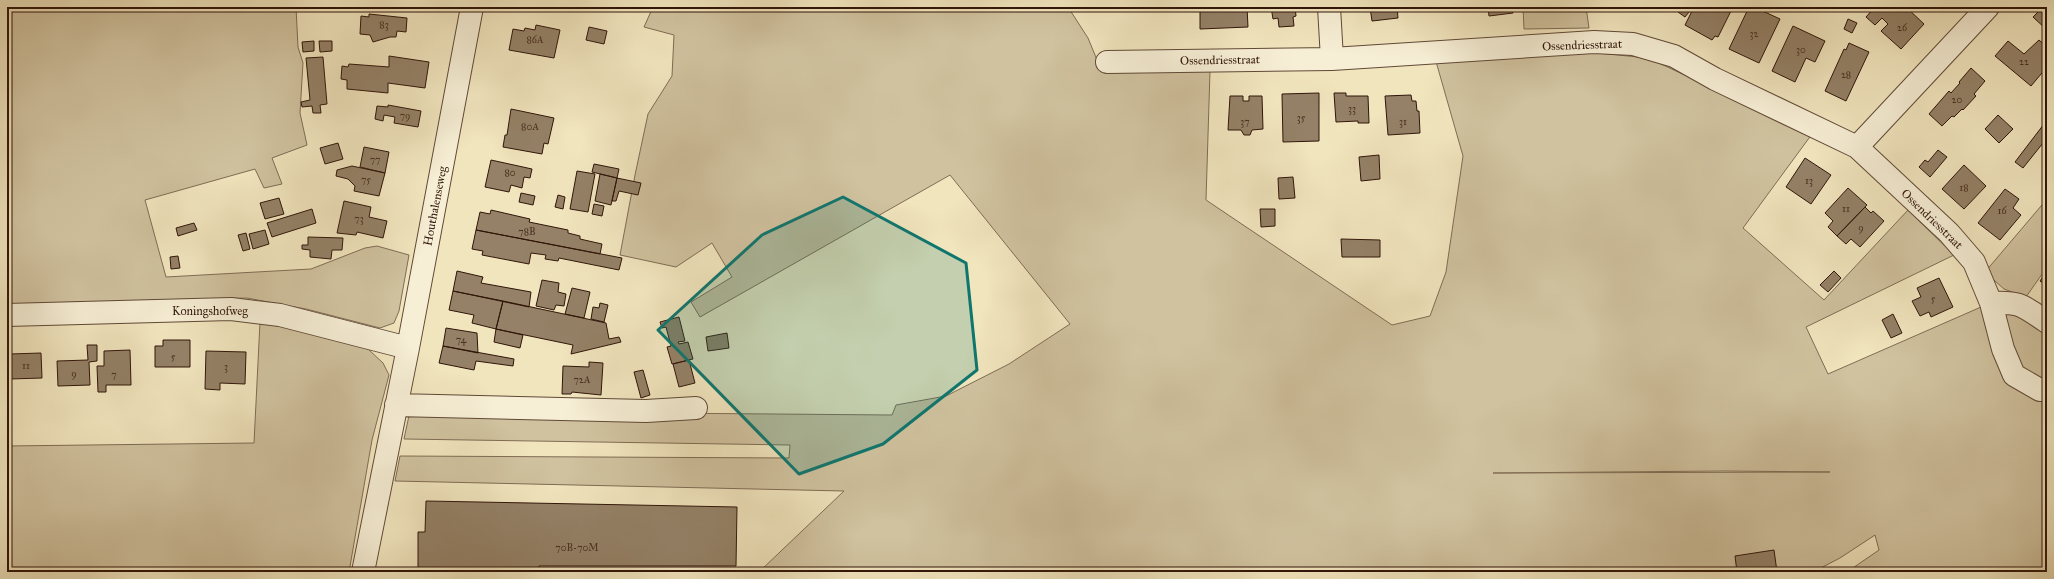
<svg xmlns="http://www.w3.org/2000/svg" width="2054" height="579" font-family="'IM FELL Great Primer',serif">
<style>
.green{fill:#d0c29f;stroke:#806c54;fill-rule:evenodd}
.building{fill:#948167;stroke:#301509}
.lines{fill:none;stroke-linecap:round;stroke-linejoin:round}
.minor-casing{stroke:#604936;stroke-width:24}
.minor{stroke:#f6eed5;stroke-width:22}
.marked{fill:#0f766e;fill-opacity:0.2;stroke:#0f766e;stroke-width:3;stroke-linejoin:round}
.labels{text-anchor:middle;dominant-baseline:central;stroke-width:3.5;stroke-linejoin:round;paint-order:stroke}
.number-label{font-size:10px;fill:#493020}
.street-label{font-size:12px;fill:#301509;stroke:#f6eed5}
</style>
<rect width="100%" height="100%" fill="#f1e5be"/>
<filter id="stains"><feTurbulence type="fractalNoise" baseFrequency=".005" numOctaves="4"/><feColorMatrix values="0 0 0 0 .2 0 0 0 0 .09 0 0 0 0 .02 0 0 0 .5 -.17"/></filter>
<radialGradient id="worn" r=".72"><stop offset=".6" stop-color="#630" stop-opacity="0"/><stop offset="1" stop-color="#630" stop-opacity=".3"/></radialGradient>
<!-- green -->
<path class="green" d="M 7,7 L 296,7 L 298,47 L 303,63 L 300,113 L 307,145 L 272,158 L 282,184 L 264,188 L 255,169 L 145,200 L 166,277 L 311,269 L 365,248 L 377,246 L 409,255 L 399,311 L 394,323 L 380,328 L 306,309 L 247,298 L 7,304 Z
M 653,7 L 680,7 L 698,10 L 699,7 L 1068,7 L 1088,38 L 1102,72 L 1210,71 L 1206,200 L 1392,325 L 1430,316 L 1446,272 L 1463,156 L 1435,58 L 1598,53 L 1648,58 L 1812,134 L 1743,228 L 1824,300 L 1908,210 L 1954,255 L 1806,327 L 1828,374 L 1981,307 L 2027,394 L 2047,402 L 2047,572 L 1847,572 L 1879,550 L 1875,535 L 1840,558 L 1813,572 L 759,572 L 844,491 L 395,481 L 400,456 L 789,458 L 790,445 L 404,439 L 410,411 L 892,415 L 896,405 L 946,396 L 1009,364 L 1070,324 L 950,175 L 700,317 L 691,302 L 732,277 L 712,243 L 676,267 L 620,255 L 635,175 L 648,114 L 672,76 L 674,35 L 644,27 ZM 1724,471 L 1830,472 L 1493,473 Z
M 1523,7 L 1586,7 L 1589,28 L 1524,29 Z
M 2047,199 L 2047,267 L 2026,297 L 2004,289 L 1985,272 Z
M 2010,312 L 2047,327 L 2045,365 L 2047,382 L 2040,381 L 2019,365 L 2004,317 Z
M 260,322 L 339,339 L 368,349 L 383,363 L 389,375 L 372,440 L 349,572 L 182,569 L 177,572 L 7,572 L 7,446 L 254,443 Z"/>
<!-- building -->
<path class="building" d="M 550,7 L 575,7 L 574,11 Z
M 1200,7 L 1247,7 L 1248,27 L 1200,29 Z
M 1271,7 L 1295,7 L 1296,16 L 1293,17 L 1294,26 L 1279,27 L 1278,18 L 1273,19 Z
M 1370,7 L 1397,7 L 1398,18 L 1372,21 Z
M 1488,7 L 1513,7 L 1513,13 L 1489,16 Z
M 1682,7 L 1693,7 L 1685,17 L 1678,12 Z
M 1694,7 L 1733,7 L 1718,37 L 1715,36 L 1712,40 L 1685,25 Z
M 1749,7 L 1754,7 L 1780,19 L 1759,63 L 1729,49 Z
M 1875,7 L 1906,7 L 1924,24 L 1901,49 L 1881,31 L 1888,24 L 1882,18 L 1875,25 L 1866,17 Z
M 2043,7 L 2047,7 L 2047,30 L 2033,17 Z
M 369,14 L 407,18 L 406,32 L 397,31 L 396,37 L 390,37 L 373,42 L 370,35 L 360,34 L 361,16 L 369,17 Z
M 1848,19 L 1857,23 L 1852,33 L 1844,29 Z
M 536,25 L 560,30 L 554,58 L 509,50 L 513,29 L 524,31 L 525,28 L 535,30 Z
M 1793,26 L 1825,41 L 1815,62 L 1806,58 L 1795,82 L 1772,71 Z
M 589,27 L 607,31 L 604,44 L 586,40 Z
M 2039,40 L 2047,47 L 2047,67 L 2031,86 L 1995,56 L 2008,41 L 2024,54 Z
M 314,41 L 314,51 L 303,52 L 302,42 Z
M 319,41 L 332,41 L 332,51 L 320,52 Z
M 1849,43 L 1869,52 L 1846,101 L 1825,91 L 1844,49 L 1846,50 Z
M 389,56 L 429,62 L 425,88 L 388,83 L 388,93 L 347,89 L 347,80 L 341,79 L 342,66 L 348,67 L 349,64 L 389,67 Z
M 323,57 L 327,104 L 320,105 L 321,113 L 313,113 L 312,106 L 302,107 L 301,102 L 310,100 L 306,58 Z
M 1971,68 L 1985,81 L 1974,94 L 1976,96 L 1963,110 L 1962,109 L 1954,117 L 1952,116 L 1942,126 L 1929,114 L 1949,91 L 1951,93 L 1960,83 L 1959,82 Z
M 1319,93 L 1319,141 L 1283,142 L 1282,94 Z
M 1334,93 L 1346,93 L 1346,96 L 1368,96 L 1369,123 L 1358,123 L 1358,121 L 1336,122 Z
M 1411,95 L 1412,101 L 1416,101 L 1417,111 L 1419,111 L 1420,133 L 1388,135 L 1385,96 Z
M 1230,96 L 1243,96 L 1243,101 L 1249,101 L 1249,96 L 1262,96 L 1263,129 L 1252,130 L 1250,135 L 1244,135 L 1241,130 L 1228,130 Z
M 388,105 L 421,111 L 418,127 L 394,123 L 395,117 L 384,115 L 383,121 L 375,119 L 377,106 L 388,107 Z
M 511,109 L 554,118 L 548,144 L 544,143 L 542,154 L 503,147 L 505,135 L 507,135 Z
M 1998,115 L 2013,129 L 1999,143 L 1985,129 Z
M 2044,124 L 2047,126 L 2047,138 L 2023,168 L 2015,162 Z
M 338,143 L 343,159 L 325,164 L 320,148 Z
M 364,147 L 389,152 L 385,173 L 360,167 Z
M 1938,150 L 1947,157 L 1930,177 L 1919,167 L 1925,160 L 1928,162 Z
M 1379,155 L 1380,179 L 1361,181 L 1359,157 Z
M 1805,158 L 1831,175 L 1811,204 L 1786,187 Z
M 491,160 L 532,169 L 530,178 L 524,177 L 522,188 L 511,185 L 509,192 L 485,187 Z
M 594,164 L 619,169 L 617,178 L 592,172 Z
M 1964,165 L 1986,186 L 1964,209 L 1942,189 Z
M 352,166 L 385,173 L 379,196 L 354,191 L 355,186 L 348,179 L 336,176 L 337,170 Z
M 577,171 L 595,174 L 588,212 L 570,209 Z
M 600,174 L 617,178 L 611,205 L 595,201 Z
M 1293,177 L 1295,198 L 1279,199 L 1278,178 Z
M 617,178 L 641,183 L 638,195 L 619,191 L 616,201 L 612,201 Z
M 1848,188 L 1867,205 L 1837,236 L 1828,227 L 1833,221 L 1825,213 Z
M 2005,189 L 2019,199 L 2013,208 L 2021,215 L 2000,240 L 1978,223 Z
M 521,193 L 535,196 L 533,205 L 519,202 Z
M 558,195 L 565,197 L 563,209 L 555,207 Z
M 279,198 L 284,214 L 265,219 L 260,203 Z
M 344,201 L 371,207 L 369,217 L 387,221 L 383,238 L 357,232 L 356,235 L 337,233 Z
M 594,204 L 604,206 L 602,216 L 592,214 Z
M 1865,207 L 1871,213 L 1873,211 L 1884,221 L 1860,247 L 1851,239 L 1846,244 L 1837,236 Z
M 312,209 L 316,223 L 272,237 L 267,223 Z
M 1260,209 L 1275,209 L 1275,226 L 1261,227 Z
M 491,210 L 530,219 L 529,222 L 568,230 L 568,233 L 580,236 L 580,239 L 602,244 L 600,254 L 476,230 L 480,212 L 490,214 Z
M 194,223 L 197,230 L 178,236 L 176,228 Z
M 265,230 L 269,244 L 253,249 L 249,234 Z
M 476,230 L 622,258 L 619,270 L 559,258 L 558,261 L 545,259 L 546,255 L 531,253 L 529,264 L 482,255 L 483,251 L 472,249 Z
M 246,233 L 250,249 L 243,251 L 238,235 Z
M 308,237 L 343,238 L 342,250 L 332,250 L 331,259 L 310,257 L 310,250 L 302,249 L 302,245 L 308,245 Z
M 1341,239 L 1380,240 L 1380,257 L 1342,257 Z
M 178,256 L 180,268 L 171,269 L 170,257 Z
M 457,271 L 483,277 L 481,283 L 531,292 L 529,307 L 453,291 Z
M 1834,271 L 1841,278 L 1828,292 L 1820,285 Z
M 2047,271 L 2047,286 L 2040,281 Z
M 1939,278 L 1953,307 L 1931,317 L 1929,312 L 1920,316 L 1912,301 L 1921,297 L 1917,288 Z
M 542,280 L 559,283 L 558,292 L 566,294 L 564,306 L 556,305 L 554,310 L 536,306 Z
M 572,288 L 590,292 L 584,318 L 565,314 Z
M 453,291 L 503,301 L 496,329 L 472,323 L 474,315 L 449,310 Z
M 503,301 L 606,323 L 609,339 L 619,337 L 621,342 L 571,354 L 573,345 L 496,329 Z
M 600,303 L 608,305 L 604,322 L 591,319 L 593,307 L 599,308 Z
M 1893,314 L 1902,333 L 1891,338 L 1882,320 Z
M 679,317 L 685,341 L 678,342 L 679,344 L 688,342 L 693,359 L 672,364 L 667,347 L 671,346 L 666,327 L 662,328 L 660,322 Z
M 446,328 L 477,333 L 478,353 L 443,346 Z
M 496,329 L 523,335 L 520,348 L 494,342 Z
M 727,333 L 729,348 L 708,351 L 706,337 Z
M 163,340 L 190,340 L 190,367 L 155,367 L 155,346 L 163,346 Z
M 87,345 L 97,345 L 97,361 L 89,362 L 90,385 L 58,386 L 57,361 L 88,360 Z
M 443,346 L 514,359 L 513,366 L 476,361 L 474,370 L 439,363 Z
M 130,350 L 131,385 L 106,385 L 106,392 L 98,392 L 97,366 L 104,366 L 104,351 Z
M 206,351 L 246,352 L 245,384 L 220,383 L 220,390 L 205,389 Z
M 41,353 L 42,378 L 10,379 L 10,354 Z
M 689,360 L 695,383 L 679,387 L 673,364 Z
M 589,362 L 603,363 L 601,395 L 572,392 L 571,394 L 562,394 L 563,366 L 589,367 Z
M 643,370 L 650,395 L 641,398 L 634,372 Z
M 426,501 L 737,507 L 736,566 L 539,566 L 539,571 L 418,569 L 418,532 L 425,532 Z
M 1774,550 L 1777,572 L 1737,572 L 1735,556 Z"/>
<g class="lines">
<!-- minor casing -->
<g class="minor-casing">
<path id="minor" d="M 1329,7 L 1332,59
M 1107,62 L 1332,59 L 1594,42 L 1633,44 L 1674,56 L 1715,79 L 1857,147 L 1949,233 L 1974,262 L 1991,303 L 2003,349 L 2014,375 L 2040,390 L 2047,390
M 1857,147 L 1988,7
M 1991,303 C 2020,301 2023,306 2047,322
M 7,315 L 231,309 L 280,315 L 408,348
M 396,405 L 646,411 L 696,408
M 363,572 L 408,348 L 472,7"/>
</g>
<!-- minor -->
<use href="#minor" class="minor"/>
</g>
<!-- marked area -->
<path class="marked" d="M 843,197 L 966,263 L 977,370 L 883,444 L 799,474 L 658,330 L 762,235 Z"/>
<g class="labels">
<!-- number labels -->
<g class="number-label">
<text x="384" y="25">83</text>
<text x="1902" y="28">26</text>
<text x="1754" y="34">32</text>
<text x="535" y="40">86A</text>
<text x="1801" y="50">30</text>
<text x="2024" y="62">22</text>
<text x="1846" y="75">28</text>
<text x="1957" y="100">20</text>
<text x="1352" y="109">33</text>
<text x="405" y="116">79</text>
<text x="1301" y="118">35</text>
<text x="1245" y="122">37</text>
<text x="1403" y="122">31</text>
<text x="530" y="127">80A</text>
<text x="375" y="160">77</text>
<text x="510" y="173">80</text>
<text x="366" y="180">75</text>
<text x="1809" y="181">13</text>
<text x="1964" y="188">18</text>
<text x="1846" y="209">11</text>
<text x="2002" y="211">16</text>
<text x="359" y="219">73</text>
<text x="1861" y="228">9</text>
<text x="527" y="232">78B</text>
<text x="1933" y="299">5</text>
<text x="461" y="340">74</text>
<text x="173" y="357">5</text>
<text x="26" y="366">11</text>
<text x="226" y="367">3</text>
<text x="74" y="374">9</text>
<text x="114" y="375">7</text>
<text x="582" y="380">72A</text>
<text x="577" y="548">70B-70M</text>
</g>
<!-- street labels -->
<g class="street-label">
<text transform="translate(1582 45) rotate(-2)">Ossendriesstraat</text>
<text transform="translate(1220 60) rotate(-1)">Ossendriesstraat</text>
<text transform="translate(435 206) rotate(-79)">Houthalenseweg</text>
<text transform="translate(1932 219) rotate(44)">Ossendriesstraat</text>
<text x="210" y="311">Koningshofweg</text>
</g>
</g>
<!-- margin -->
<rect width="2054" height="579" fill="none" stroke="#f1e5be" stroke-width="24"/>
<rect x="8" y="8" width="2038" height="563" fill="none" stroke="#301509" stroke-width="2"/>
<rect x="12" y="12" width="2030" height="555" fill="none" stroke="#301509"/>
<rect width="100%" height="100%" filter="url(#stains)"/>
<rect width="100%" height="100%" fill="url(#worn)"/>
</svg>
